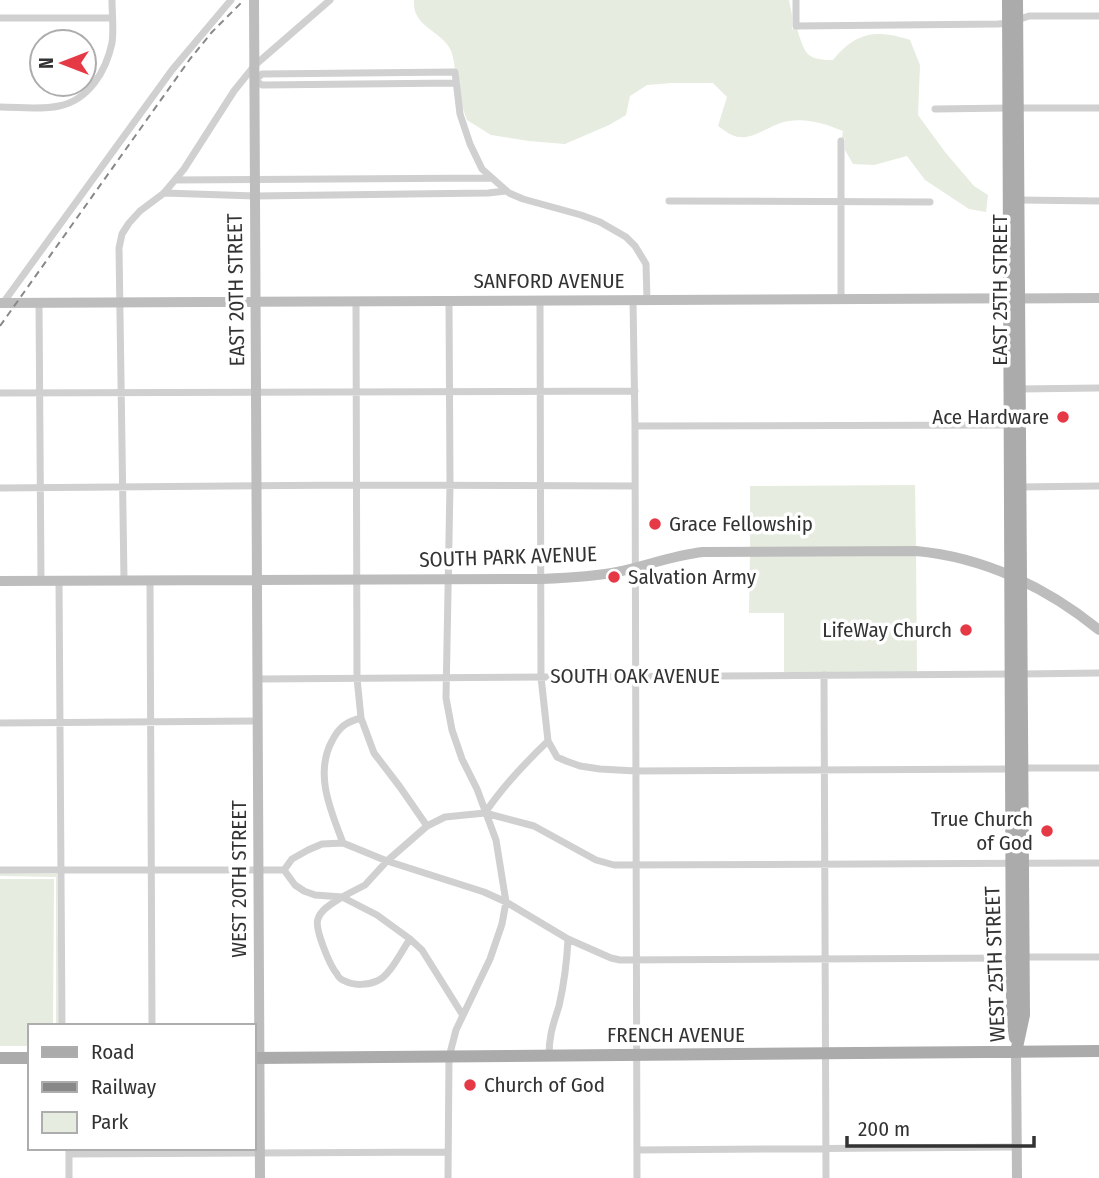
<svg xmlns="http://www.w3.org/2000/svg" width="1099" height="1178" font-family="'Fira Sans Condensed',sans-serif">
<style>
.green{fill:#e6ecdf}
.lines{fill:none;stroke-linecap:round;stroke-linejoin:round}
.street{stroke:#d0d0d0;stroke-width:7}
.secondary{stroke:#bdbdbd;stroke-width:10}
.primary{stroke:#ababab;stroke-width:12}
.rail{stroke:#888;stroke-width:2;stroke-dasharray:7 5;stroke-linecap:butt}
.poi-dot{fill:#e63946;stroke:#fff;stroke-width:2.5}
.labels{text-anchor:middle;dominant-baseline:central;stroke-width:7;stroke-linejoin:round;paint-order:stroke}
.street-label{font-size:21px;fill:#333;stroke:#fff}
.poi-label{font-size:21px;fill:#333;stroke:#fff;text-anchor:end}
</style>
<rect width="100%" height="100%" fill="#fff"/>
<!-- green -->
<path class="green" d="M 414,0 L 789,0 L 792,15 L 792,29 L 797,29 C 805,53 805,60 833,60 C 856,32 876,29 910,40 L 920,65 L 918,115 L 945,152 L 974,186 L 988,195 L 986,212 L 969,209 L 925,180 L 907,156 L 874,165 L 853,164 L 845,150 L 845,139 L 842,138 L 843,131 C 826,124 808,118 789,121 C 770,123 751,144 732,135 C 727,133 723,129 718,126 L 727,97 L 713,83 L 672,83 L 647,85 L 630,96 L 626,115 L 609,125 L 565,144 L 529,141 L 491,135 L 467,120 L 462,106 L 458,69 L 455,69 C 454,62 453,53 449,47 C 437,29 412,26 414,0 Z
M 915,485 L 916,548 L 750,548 L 750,486 Z
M 750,554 L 916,554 L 917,672 L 784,672 L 784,613 L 749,613 Z
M 0,873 L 57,874 L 59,1026 L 56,1026 L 56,877 L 0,876 Z
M 0,879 L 54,879 L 53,1026 L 30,1026 L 30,1046 L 0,1046 Z"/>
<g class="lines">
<!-- street -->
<path class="street" d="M 796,0 L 796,26 L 998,24 L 1009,23 L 1029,16 L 1099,16
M 0,18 L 112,18
M 456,83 L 262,85 L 255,80 L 262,74 L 455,72 L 460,114 L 470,144 L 482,169 L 509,193 L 523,199 L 581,215 L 600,222 L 626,237 L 635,246 L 646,264 L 647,300
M 0,107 C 19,107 41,110 59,106 C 89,100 106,71 112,43 C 114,30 112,14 112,0
M 1018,108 L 1099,108
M 935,109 L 1009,108
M 841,141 L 841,300
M 175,180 L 491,178
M 164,193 L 255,196 L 488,193 L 506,191
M 1019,200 L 1099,201
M 669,201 L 930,202
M 540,300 L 541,677 L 548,741 L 557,757 L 566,761 L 580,766 L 600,769 L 636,771 L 1012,769
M 633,300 L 635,426 L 637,1178
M 356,301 L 357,678 L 361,718 L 374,753 L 400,787 L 427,826
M 3,303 L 172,70 L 231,0
M 39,303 L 41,580
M 1020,389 L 1099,388
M 0,393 L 635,391
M 635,426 L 1011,425
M 1020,487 L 1099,486
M 0,488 L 357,485 L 635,486
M 124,579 L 119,248 L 122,234 L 129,223 L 140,211 L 164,193 L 184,169 L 234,91 L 255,65 L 330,0
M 59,580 L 62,1026
M 150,580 L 152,1026
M 1022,674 L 1099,673
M 824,675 L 826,1178
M 258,679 L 1012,674
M 0,723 L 258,721
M 1022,768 L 1099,768
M 485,813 C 503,786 524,764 548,741
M 343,843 C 331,811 314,774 332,741 C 339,727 346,722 361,718
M 0,870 L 284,870 L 295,885 L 304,891 L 315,895 L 342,897 L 365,885 L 387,861 L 427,826 L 445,817 L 485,813 L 534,826 L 596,860 L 614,865 L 1099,863
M 284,870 L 292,859 L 308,850 L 322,844 L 343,843 L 387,861 L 484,892 L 506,902 L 568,939 L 611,958 L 620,960 L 1012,958
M 410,939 C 402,950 390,976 377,981 C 368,985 354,986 345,981 C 342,980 338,977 337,974 C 330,966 314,928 318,919 C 321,909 333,903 342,897 L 377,915 L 410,939 L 422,950 L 462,1014
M 1023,957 L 1099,957
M 549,1056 C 549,1035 553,1025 559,1006 C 564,984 567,961 568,939
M 637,1150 L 1016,1147
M 69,1154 L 448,1152
M 69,1178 L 69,1148
M 448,1178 L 449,1057 L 456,1030 L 490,959 L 502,924 L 506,902 L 496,840 L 477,789 L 462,759 L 452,730 L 446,698 L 450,485 L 449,301"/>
<!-- secondary -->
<path class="secondary" d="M 254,0 L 260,1178
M 0,303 L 1099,298
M 0,581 L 541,579 C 566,578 592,577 617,572 C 646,566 674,555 703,552 L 916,551 C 983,557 1047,587 1099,630
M 1016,1052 L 1017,1178"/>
<!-- primary -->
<path class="primary" d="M 1008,0 L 1012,1015 L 1015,1038
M 1016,1052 L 1024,1015 L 1017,0
M 0,1058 L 30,1058
M 254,1058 L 1099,1051"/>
<!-- rail -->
<path class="rail" d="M 0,326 L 190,59 L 212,32 L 244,0"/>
</g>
<!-- markers -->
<g class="poi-dot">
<circle cx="1063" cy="417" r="7"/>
<circle cx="655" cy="524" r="7"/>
<circle cx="614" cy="577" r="7"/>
<circle cx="966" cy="630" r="7"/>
<circle cx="1047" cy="831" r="7"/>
<circle cx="470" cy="1085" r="7"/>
</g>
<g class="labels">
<!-- street labels -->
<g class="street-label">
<text x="549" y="281">SANFORD AVENUE</text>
<text transform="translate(236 290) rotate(-91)">EAST 20TH STREET</text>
<text transform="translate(1000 290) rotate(-90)">EAST 25TH STREET</text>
<text transform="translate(508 557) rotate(-2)">SOUTH PARK AVENUE</text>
<text x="635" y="676">SOUTH OAK AVENUE</text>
<text transform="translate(239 879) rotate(-90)">WEST 20TH STREET</text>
<text transform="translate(995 964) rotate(-92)">WEST 25TH STREET</text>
<text x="676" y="1035">FRENCH AVENUE</text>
</g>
<!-- poi labels -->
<g class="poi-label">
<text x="1049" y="417">Ace Hardware</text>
<text x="669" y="524" text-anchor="start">Grace Fellowship</text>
<text x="628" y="577" text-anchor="start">Salvation Army</text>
<text x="952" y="630">LifeWay Church</text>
<text x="1033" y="819">True Church<tspan x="1033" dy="24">of God</tspan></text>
<text x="484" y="1085" text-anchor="start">Church of God</text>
</g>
</g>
<!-- legend -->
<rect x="28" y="1024" width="228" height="126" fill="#ffffff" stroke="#adadad" stroke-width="2"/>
<rect x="42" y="1047" width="35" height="10" fill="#ababab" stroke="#adadad" stroke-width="2"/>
<text x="91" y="1059" font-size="21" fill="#333333">Road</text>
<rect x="42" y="1082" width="35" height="10" fill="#888888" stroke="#adadad" stroke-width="2"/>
<text x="91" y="1094" font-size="21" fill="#333333">Railway</text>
<rect x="42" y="1112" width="35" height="21" fill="#e6ecdf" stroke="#adadad" stroke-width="2"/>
<text x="91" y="1129" font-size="21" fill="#333333">Park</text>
<!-- north arrow -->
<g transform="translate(63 63) rotate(270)"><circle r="33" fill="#ffffff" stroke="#adadad" stroke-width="2"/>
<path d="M0-5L12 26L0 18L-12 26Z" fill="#e63946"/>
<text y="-10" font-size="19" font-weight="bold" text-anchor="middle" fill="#333333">N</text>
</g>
<!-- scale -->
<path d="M847 1136v10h187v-10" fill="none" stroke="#333333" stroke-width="3.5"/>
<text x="858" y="1136" font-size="21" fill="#333333" stroke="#ffffff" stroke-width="5" paint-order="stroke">200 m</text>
</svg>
